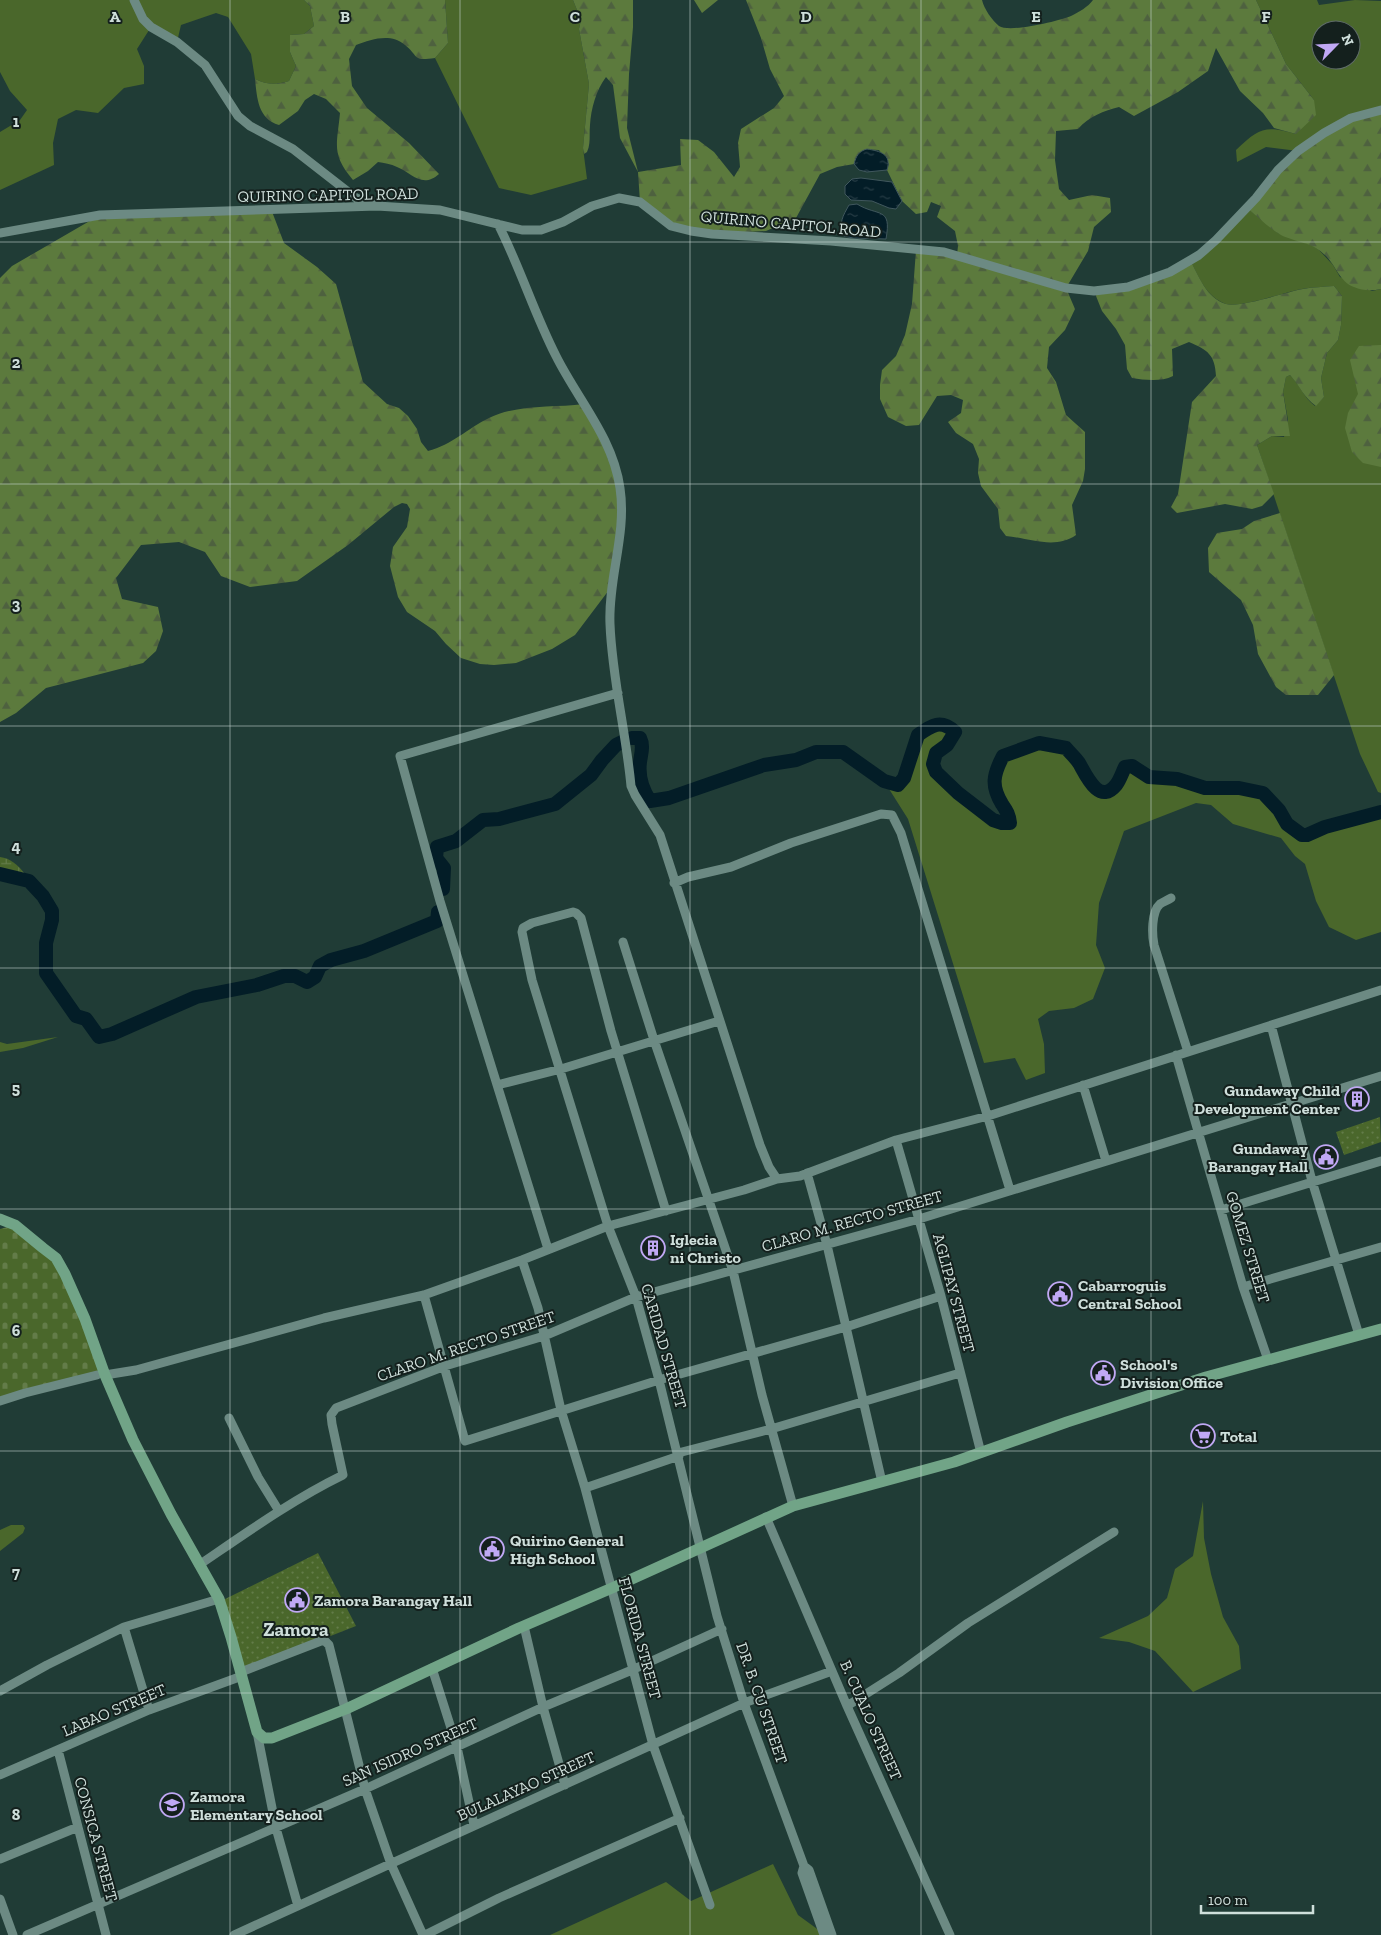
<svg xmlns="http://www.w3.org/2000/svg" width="1381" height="1935" font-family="'Zilla Slab',serif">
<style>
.grass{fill:#4a672b;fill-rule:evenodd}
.forest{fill:url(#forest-firs)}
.wetland{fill:url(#wetland-marsh)}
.cemetery{fill:url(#cemetery-stones)}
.park{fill:url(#park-dots)}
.water{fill:url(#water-ripples);stroke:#40575d}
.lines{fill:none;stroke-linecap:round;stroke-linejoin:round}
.river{stroke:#031d27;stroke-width:14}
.minor{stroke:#6c8a83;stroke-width:9}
.major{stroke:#71a487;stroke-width:11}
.grid{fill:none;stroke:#cfdfdb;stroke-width:1;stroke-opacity:0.55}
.labels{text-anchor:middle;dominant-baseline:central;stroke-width:4;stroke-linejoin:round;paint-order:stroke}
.street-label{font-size:16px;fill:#cfdfdb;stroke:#14201d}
.poi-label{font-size:16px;font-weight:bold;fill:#cfdfdb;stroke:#14201d;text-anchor:start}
.quarter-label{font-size:19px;font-weight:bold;fill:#cfdfdb;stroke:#14201d}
.grid-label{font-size:16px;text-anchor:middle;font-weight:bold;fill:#cfdfdb;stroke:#14201d;stroke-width:4;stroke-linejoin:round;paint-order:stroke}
</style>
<defs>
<pattern id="forest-firs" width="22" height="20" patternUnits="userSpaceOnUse" patternTransform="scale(1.25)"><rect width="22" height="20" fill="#5c7a3d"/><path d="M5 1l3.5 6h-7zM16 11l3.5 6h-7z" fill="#4e613f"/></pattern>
<pattern id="wetland-marsh" width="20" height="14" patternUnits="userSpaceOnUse" patternTransform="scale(1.25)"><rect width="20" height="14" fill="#4a672b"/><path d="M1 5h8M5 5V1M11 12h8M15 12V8" fill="none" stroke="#637c49"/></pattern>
<pattern id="cemetery-stones" width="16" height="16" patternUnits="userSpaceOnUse" patternTransform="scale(1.25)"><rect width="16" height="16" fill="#4a672b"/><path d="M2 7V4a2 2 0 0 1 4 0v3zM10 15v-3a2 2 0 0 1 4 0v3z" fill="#637c49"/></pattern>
<pattern id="park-dots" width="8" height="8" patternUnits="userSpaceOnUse" patternTransform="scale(1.25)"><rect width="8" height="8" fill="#4a672b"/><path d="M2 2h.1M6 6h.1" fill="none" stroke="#637c49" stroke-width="1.8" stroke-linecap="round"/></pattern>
<pattern id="water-ripples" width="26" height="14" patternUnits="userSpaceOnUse" patternTransform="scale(1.25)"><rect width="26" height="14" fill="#031d27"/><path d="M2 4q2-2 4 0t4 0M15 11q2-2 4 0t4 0" fill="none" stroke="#273d46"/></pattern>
</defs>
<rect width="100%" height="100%" fill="#203c36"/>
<!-- grass -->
<path class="grass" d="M 0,0 L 304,0 L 310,6 L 314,26 L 304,34 L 290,35 L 290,52 L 296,66 L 289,81 C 276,85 268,85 255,79 L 251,54 L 228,17 L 216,13 L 181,25 L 177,42 L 151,27 L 137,49 L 144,66 L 144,84 L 124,88 L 98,113 L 76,110 L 58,119 L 53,143 L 54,165 L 0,190 L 0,132 L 20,120 L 27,110 L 10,91 L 0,72 Z
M 445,0 L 573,0 L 581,20 L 579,29 L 589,84 L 583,148 L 587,179 L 531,195 L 499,188 L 435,58 L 448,43 Z
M 1256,0 L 1317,0 L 1319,5 L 1355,0 L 1381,1 L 1381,110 L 1298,151 L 1266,147 L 1237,162 L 1236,150 C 1259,128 1265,125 1296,134 L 1314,100 L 1286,64 ZM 1321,30 L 1351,30 L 1351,60 L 1321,60 Z
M 1247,208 L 1278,233 L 1310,244 L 1319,250 L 1333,265 L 1340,277 L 1372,291 L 1381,289 L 1381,793 L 1378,792 L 1360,754 L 1257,445 L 1272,436 L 1284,437 L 1288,420 L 1283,392 L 1286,377 L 1290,375 C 1300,385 1304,398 1315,406 L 1324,397 L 1321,378 L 1327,353 L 1338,340 L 1341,325 L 1342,296 L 1334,286 C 1323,287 1313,287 1302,289 C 1286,292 1240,308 1226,304 C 1206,297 1199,277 1190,260 Z
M 937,724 L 948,726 L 955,732 L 947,745 L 936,753 L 933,764 L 936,772 L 958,793 L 993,820 L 1002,823 L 1010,822 C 1009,814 1006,811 1002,804 C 991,786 993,774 1003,756 L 1039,743 L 1066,748 C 1070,753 1075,757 1079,763 C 1086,774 1098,807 1116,785 C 1120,780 1122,773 1125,767 L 1132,766 L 1149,777 L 1177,779 L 1190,785 L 1207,788 L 1239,788 L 1263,793 L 1279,811 L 1287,824 L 1302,835 L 1325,827 L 1381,812 L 1381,932 L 1356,940 L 1329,927 L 1316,901 L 1305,864 L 1295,856 L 1281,838 L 1233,824 L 1211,805 L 1196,803 L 1124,831 L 1099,903 L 1096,945 L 1105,968 L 1093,999 L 1074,1008 L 1049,1011 L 1038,1019 L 1044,1044 L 1045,1073 L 1026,1080 L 1015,1058 L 984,1063 L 908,819 L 884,781 L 898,785 L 904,778 L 918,735 Z
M 58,1037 L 23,1048 L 0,1052 L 0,1042 L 7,1044 Z
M 1203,1501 L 1204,1538 L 1211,1574 L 1223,1617 L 1239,1646 L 1241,1669 L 1193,1692 L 1155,1651 L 1129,1642 L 1099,1638 L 1148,1616 L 1167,1598 L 1175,1569 L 1193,1556 Z
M 11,1525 L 23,1525 L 25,1528 L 23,1533 L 0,1551 L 0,1530 Z
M 773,1864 L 798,1915 L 820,1931 L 821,1935 L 550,1935 L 666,1882 L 691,1901 Z"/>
<!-- forest -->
<path class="forest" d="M 304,0 L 445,0 L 448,43 L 435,58 C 411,61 420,57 405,45 C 391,33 372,39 356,45 L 349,59 L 352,86 L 367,108 L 409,143 L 439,174 C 422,189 412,173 397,167 C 391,164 384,163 378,162 L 368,171 L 353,180 C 331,154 337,145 340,113 L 326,99 L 314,94 L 305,100 L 298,111 L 279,125 C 258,119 257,98 255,79 C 268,85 276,85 289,81 L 296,66 L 290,52 L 290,35 L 304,34 L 314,26 L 310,6 Z
M 573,0 L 633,0 L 633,27 L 629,74 L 627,128 L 638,172 L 681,165 L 680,139 L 698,140 L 714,152 L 734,177 L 740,167 L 738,143 L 741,129 L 774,108 L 784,96 L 770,69 L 761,38 L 746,0 L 982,0 C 984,9 992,20 999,26 C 1010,33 1059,21 1071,16 C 1079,12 1088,7 1093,0 L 1256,0 L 1286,64 L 1314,100 L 1316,115 L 1296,134 L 1274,128 L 1263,113 L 1240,91 L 1216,48 L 1208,71 L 1178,92 L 1134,116 L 1119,107 C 1104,111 1089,116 1078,129 L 1056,131 L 1055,160 L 1059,189 L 1069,200 L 1092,195 L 1110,198 L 1111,212 L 1094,227 L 1088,251 L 1066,288 L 1075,309 L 1065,330 L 1049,347 L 1047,368 L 1056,382 L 1066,415 L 1085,432 L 1085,469 L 1083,481 L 1072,505 L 1076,535 C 1055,550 1029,538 1006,536 L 1000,528 L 998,509 L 981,486 L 978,473 L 979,459 L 973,444 L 956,433 L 948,422 L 961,413 L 963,400 L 951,395 L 937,396 L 919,425 L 906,426 L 888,417 L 880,399 L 880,385 L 882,370 L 896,356 L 905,335 L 912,304 L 916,250 L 957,255 L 958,246 L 955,231 L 937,217 L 941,206 L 931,202 L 927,212 L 916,214 L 902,201 L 887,170 L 889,164 L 879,150 C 866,149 858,149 854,164 L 837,167 L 820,174 L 796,218 L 766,231 L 712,234 L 671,226 L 640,202 L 638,172 L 620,138 L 613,85 L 606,77 C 596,90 591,109 590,125 C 589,135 591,143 587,152 L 584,154 L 583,148 L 589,84 L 579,29 L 581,20 Z
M 694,0 L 718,0 L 702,13 Z
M 1381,110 L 1381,289 C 1372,291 1363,291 1354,287 C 1340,282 1336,266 1326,256 C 1311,241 1297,243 1281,235 C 1269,228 1258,217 1247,208 L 1278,170 L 1324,133 Z
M 271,209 L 284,243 L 317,267 L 336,284 L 363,382 L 387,404 L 399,408 L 408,416 L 417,429 L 421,442 L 428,451 C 452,445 468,428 489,418 C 518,404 553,408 584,404 L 597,426 L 620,488 L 612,586 L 575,635 L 552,649 L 516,663 L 494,665 L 480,664 L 461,658 L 446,644 L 435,631 L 407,612 L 398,597 L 390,566 L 393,547 L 407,527 L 410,509 L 407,504 L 402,503 L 394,507 L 348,545 L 297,581 L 250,587 L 221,576 L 205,552 L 179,542 L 141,545 L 116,578 L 122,599 L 158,607 L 163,631 L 156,651 L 143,663 L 46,688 L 16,713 L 0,722 L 0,278 L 12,266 L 100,215 Z
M 1190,260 C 1199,276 1206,298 1226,304 C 1240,308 1286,292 1303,289 C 1313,287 1323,287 1334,286 L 1342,296 L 1341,325 L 1338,340 L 1327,353 L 1321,378 L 1324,397 L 1316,406 C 1304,398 1300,386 1290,375 L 1286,377 L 1283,392 L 1290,436 L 1272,436 L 1257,445 L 1274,494 L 1262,506 L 1252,509 L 1225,504 L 1177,513 L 1171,507 L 1178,494 L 1192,402 L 1216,376 C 1215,355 1208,350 1189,342 L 1172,349 L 1173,376 C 1161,382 1145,380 1132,378 L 1127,369 L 1125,345 L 1116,329 L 1102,311 L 1094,291 L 1128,286 Z
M 1381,345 L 1381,467 L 1363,463 L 1352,452 L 1345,428 L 1348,413 L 1358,394 L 1350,360 L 1359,346 Z
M 1280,513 L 1334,675 L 1318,695 L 1286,695 L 1276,687 L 1258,654 L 1253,625 L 1241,600 L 1209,572 L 1208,548 L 1217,533 L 1242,529 L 1254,521 Z"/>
<!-- wetland -->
<path class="wetland" d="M 0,857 C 10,858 18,865 24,873 L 15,884 L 0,879 Z"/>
<!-- cemetery -->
<path class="cemetery" d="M 15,1225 L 56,1259 L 105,1375 L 0,1401 L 0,1229 Z"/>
<!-- park -->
<path class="park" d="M 1380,1117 L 1381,1142 L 1344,1155 L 1336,1132 Z
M 318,1553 L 356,1626 L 241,1671 L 217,1603 Z"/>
<!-- water -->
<path class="water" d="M 867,149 C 880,151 892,154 887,170 L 867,172 L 859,170 L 854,164 C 856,156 859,151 867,149 Z
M 861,178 L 892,182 L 902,201 L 896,209 L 889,208 L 872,201 L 851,200 L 845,194 L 845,186 L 852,179 Z
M 857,204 C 878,217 892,206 886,239 L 853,238 L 844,236 C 838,223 843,216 849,205 Z"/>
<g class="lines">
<!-- river -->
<path class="river" d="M 632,738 L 640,738 C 644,746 641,754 640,762 C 638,777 642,789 650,801 L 669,798 L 764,765 L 796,760 L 816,752 L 843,752 L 884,781 L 898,785 L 904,778 L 918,735 C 932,725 941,719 955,732 L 947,745 L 936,753 L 933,764 L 936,772 L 958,793 L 993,820 L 1002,823 L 1010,823 C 1009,815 1007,811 1002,804 C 991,786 993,775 1003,756 L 1039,743 L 1066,748 C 1070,753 1075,757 1079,763 C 1086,775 1099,806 1116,785 C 1120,780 1122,773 1125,767 L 1132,766 L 1149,777 L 1177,779 L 1205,788 L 1239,788 L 1263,793 L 1279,810 L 1287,824 L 1302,835 L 1307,835 L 1325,827 L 1381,812
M 0,874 L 29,881 L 43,896 L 52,911 L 52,920 L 46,943 L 46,973 L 76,1016 L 86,1019 L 99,1037 L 112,1034 L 196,997 L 257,985 L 284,976 L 295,976 L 307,982 L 315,977 L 320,966 L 331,960 L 364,951 L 437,921 L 438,912
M 443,889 L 444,868 L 436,858 L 437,847 L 456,841 L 483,820 L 499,819 L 555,804 L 591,775 L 602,760 L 616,745 L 624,741"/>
<!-- minor -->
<path class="minor" d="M 134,0 L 143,19 L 151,27 L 177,42 L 205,65 L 238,116 L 250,126 L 293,149 L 356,198 L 372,204
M 498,224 C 520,267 534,313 556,356 C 578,400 613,438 620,488 C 627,534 608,578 610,624 C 612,678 626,732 631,786 L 635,795 L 660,835 L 760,1145 L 769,1167 L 777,1179 L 800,1176 L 896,1140 L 988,1116 L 1381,990
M 0,233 L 100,215 L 377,206 L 440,210 L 522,230 L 541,230 L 563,222 L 592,206 L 619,198 L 640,202 L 671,226 L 691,231 L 712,234 L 831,241 L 944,252 L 1066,288 L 1094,291 L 1128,287 L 1170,272 L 1199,255 L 1216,240 L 1256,198 L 1278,170 L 1298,151 L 1324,133 L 1351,118 L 1381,110
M 674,883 L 688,877 L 731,867 L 791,843 L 881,814 L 892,815 L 901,833 L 1010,1190
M 1171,898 C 1168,900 1163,902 1160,904 C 1151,912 1152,935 1154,945 L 1188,1052
M 623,942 L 654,1040 L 733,1271 L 762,1395 L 793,1506
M 1271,1025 L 1312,1181 L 1359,1335
M 1176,1055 L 1243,1287 L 1268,1360
M 497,1085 L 561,1069 L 719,1021
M 1083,1085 L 1106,1161
M 896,1140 L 941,1296 L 981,1453
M 807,1173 L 827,1245 L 882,1482
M 1221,1210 L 1381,1161
M 666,1211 L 611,1031 L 581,918 L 576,913 L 573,912 L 532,923 L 523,928 L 522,932 L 532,980 L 608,1226 L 636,1297 L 659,1380 L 717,1616 L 744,1703 L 804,1866 L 809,1870 L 832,1935
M 548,1249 L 440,901 L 400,756 L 618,693
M 522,1260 L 538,1308 L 561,1410 L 585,1488 L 653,1745 L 710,1905
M 1243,1287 L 1381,1247
M 424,1295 L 465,1441 L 659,1380 L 846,1327 L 941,1296
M 105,1375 L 136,1370 L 324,1318 L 424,1295 L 522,1260 L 608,1226 L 744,1190 L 777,1179
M 0,1401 L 25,1393 L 97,1375
M 229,1418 L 258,1477 L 279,1511
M 678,1453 L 771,1429 L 960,1373
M 585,1488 L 679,1456
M 766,1517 L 847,1706 L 950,1935
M 199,1565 C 246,1533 292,1500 343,1475 L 332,1424 L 331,1415 L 336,1408 L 445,1366 L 544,1336 L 636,1297 L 919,1219 L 1381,1076
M 524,1626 L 543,1707 L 565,1785
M 124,1627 L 149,1710
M 432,1668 L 457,1747 L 474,1825
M 241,1672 L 321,1641 L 325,1641 L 329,1645 L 365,1789 L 391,1864 L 423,1935
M 0,1691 L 47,1665 L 124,1627 L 219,1599
M 847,1706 L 899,1673 L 968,1623 L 1114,1532
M 257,1732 L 276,1828 L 298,1906
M 58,1750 L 106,1935
M 0,1775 L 149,1710 L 242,1676
M 0,1859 L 78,1827
M 804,1866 L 802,1873 L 824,1935
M 0,1899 L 13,1935
M 27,1935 L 365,1789 L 543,1707 L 632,1670 L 722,1629
M 234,1935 L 744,1703 L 832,1671
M 425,1935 L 499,1898 L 680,1818"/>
<!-- major -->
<path class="major" d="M 0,1219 L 15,1225 L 43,1248 L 56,1258 L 65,1274 L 85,1319 L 105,1375 L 133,1440 L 171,1514 L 219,1599 L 231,1637 L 257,1732 L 264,1738 L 272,1738 L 346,1709 L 519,1628 L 612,1588 L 793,1506 L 954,1462 L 1067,1422 L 1206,1377 L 1381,1329"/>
</g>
<!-- grid -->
<path class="grid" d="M 230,0 L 230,1935M 460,0 L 460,1935M 690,0 L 690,1935M 921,0 L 921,1935M 1151,0 L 1151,1935M 0,242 L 1381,242M 0,484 L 1381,484M 0,726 L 1381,726M 0,968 L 1381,968M 0,1209 L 1381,1209M 0,1451 L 1381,1451M 0,1693 L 1381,1693"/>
<!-- icons -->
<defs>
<g id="building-ring" transform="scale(1.25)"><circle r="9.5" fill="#14201d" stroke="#c0a8f4" stroke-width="1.5"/><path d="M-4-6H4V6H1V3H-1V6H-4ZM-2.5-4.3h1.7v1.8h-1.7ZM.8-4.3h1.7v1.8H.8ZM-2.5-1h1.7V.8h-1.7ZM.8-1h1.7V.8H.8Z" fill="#c0a8f4"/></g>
<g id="civic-ring" transform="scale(1.25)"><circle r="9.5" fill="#14201d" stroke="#c0a8f4" stroke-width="1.5"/><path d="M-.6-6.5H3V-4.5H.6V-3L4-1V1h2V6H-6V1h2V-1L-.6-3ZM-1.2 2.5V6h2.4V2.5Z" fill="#c0a8f4"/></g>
<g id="supermarket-ring" transform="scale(1.25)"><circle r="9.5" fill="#14201d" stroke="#c0a8f4" stroke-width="1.5"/><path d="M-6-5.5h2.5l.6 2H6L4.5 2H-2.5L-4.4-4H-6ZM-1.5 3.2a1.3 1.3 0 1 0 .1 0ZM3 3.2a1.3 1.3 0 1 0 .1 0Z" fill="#c0a8f4"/></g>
<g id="school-ring" transform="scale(1.25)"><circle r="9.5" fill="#14201d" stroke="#c0a8f4" stroke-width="1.5"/><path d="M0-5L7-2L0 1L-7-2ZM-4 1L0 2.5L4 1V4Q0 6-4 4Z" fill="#c0a8f4"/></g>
</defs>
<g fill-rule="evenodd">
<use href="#building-ring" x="1357" y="1099"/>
<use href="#civic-ring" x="1326" y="1157"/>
<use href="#building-ring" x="653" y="1248"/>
<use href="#civic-ring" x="1060" y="1294"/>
<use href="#civic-ring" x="1103" y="1373"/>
<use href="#supermarket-ring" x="1203" y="1436"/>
<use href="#civic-ring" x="492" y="1549"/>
<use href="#civic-ring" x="297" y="1600"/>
<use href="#school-ring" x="172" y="1805"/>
</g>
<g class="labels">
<!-- street labels -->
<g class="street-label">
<text transform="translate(328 195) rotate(-1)">QUIRINO CAPITOL ROAD</text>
<text transform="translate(791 224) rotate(5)">QUIRINO CAPITOL ROAD</text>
<text transform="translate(852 1221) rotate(-16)">CLARO M. RECTO STREET</text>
<text transform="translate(1248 1247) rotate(73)">GOMEZ STREET</text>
<text transform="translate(954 1293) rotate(75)">AGLIPAY STREET</text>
<text transform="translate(466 1346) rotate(-19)">CLARO M. RECTO STREET</text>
<text transform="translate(664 1346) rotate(74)">CARIDAD STREET</text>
<text transform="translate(640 1638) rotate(75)">FLORIDA STREET</text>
<text transform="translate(762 1703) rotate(71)">DR. B. CU STREET</text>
<text transform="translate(114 1710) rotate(-23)">LABAO STREET</text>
<text transform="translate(871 1720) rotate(66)">B. CUALO STREET</text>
<text transform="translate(410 1752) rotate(-24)">SAN ISIDRO STREET</text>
<text transform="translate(526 1786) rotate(-24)">BULALAYAO STREET</text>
<text transform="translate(96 1839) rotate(75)">CONSICA STREET</text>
</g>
<!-- poi labels -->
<g class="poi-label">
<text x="1340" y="1090" text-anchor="end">Gundaway Child<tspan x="1340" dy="18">Development Center</tspan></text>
<text x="1308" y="1148" text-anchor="end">Gundaway<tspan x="1308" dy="18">Barangay Hall</tspan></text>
<text x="670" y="1239">Iglecia<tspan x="670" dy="18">ni Christo</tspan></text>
<text x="1078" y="1285">Cabarroguis<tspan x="1078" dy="18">Central School</tspan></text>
<text x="1120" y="1364">School's<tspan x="1120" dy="18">Division Office</tspan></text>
<text x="1220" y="1436">Total</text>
<text x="510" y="1540">Quirino General<tspan x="510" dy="18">High School</tspan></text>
<text x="314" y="1600">Zamora Barangay Hall</text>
<text x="190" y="1796">Zamora<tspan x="190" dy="18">Elementary School</tspan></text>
</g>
<!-- quarter labels -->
<g class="quarter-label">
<text x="296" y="1629">Zamora</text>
</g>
</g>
<g class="grid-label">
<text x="115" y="22">A</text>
<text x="345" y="22">B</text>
<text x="575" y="22">C</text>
<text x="806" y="22">D</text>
<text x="1036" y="22">E</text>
<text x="1266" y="22">F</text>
<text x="16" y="127">1</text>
<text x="16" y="368">2</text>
<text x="16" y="610">3</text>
<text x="16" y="852">4</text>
<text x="16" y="1094">5</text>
<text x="16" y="1336">6</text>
<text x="16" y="1578">7</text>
<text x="16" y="1820">8</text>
</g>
<!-- north arrow -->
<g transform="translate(1336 45) rotate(66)"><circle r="24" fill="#14201d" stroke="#5f6c69"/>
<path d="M0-4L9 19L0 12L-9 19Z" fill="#c0a8f4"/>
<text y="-8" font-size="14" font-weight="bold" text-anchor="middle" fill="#cfdfdb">N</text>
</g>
<!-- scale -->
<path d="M1201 1905v8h112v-8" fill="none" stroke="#cfdfdb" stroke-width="2.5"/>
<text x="1208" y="1905" font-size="15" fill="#cfdfdb" stroke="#14201d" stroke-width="4" paint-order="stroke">100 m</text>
</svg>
